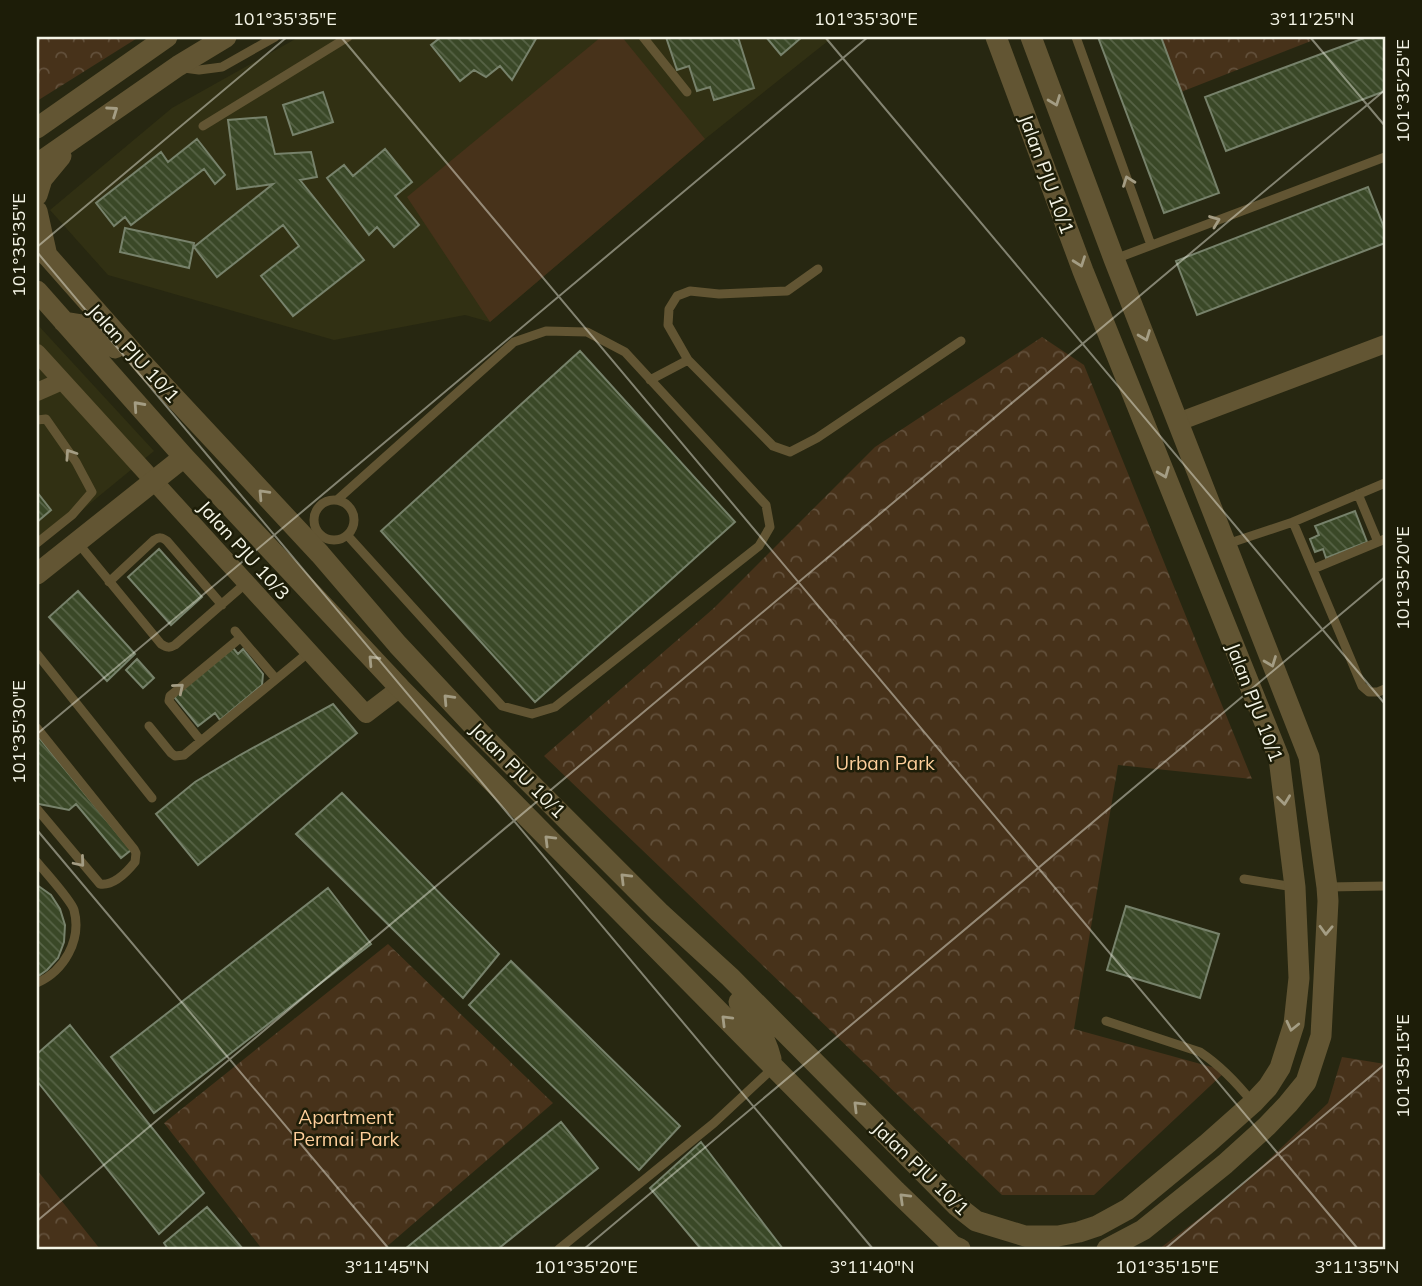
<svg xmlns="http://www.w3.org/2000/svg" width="1422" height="1286" font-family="Mulish,sans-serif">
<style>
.built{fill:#313013}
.forest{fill:url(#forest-crowns)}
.pitch{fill:#47321a}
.building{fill:url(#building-back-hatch);stroke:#77826b;stroke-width:2}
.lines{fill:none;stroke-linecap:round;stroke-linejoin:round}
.service{stroke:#625533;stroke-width:9}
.minor{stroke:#625533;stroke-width:18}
.tertiary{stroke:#625533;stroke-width:21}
.oneway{stroke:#a49d84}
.ticks{fill:none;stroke:#f4f4e6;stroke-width:2;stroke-opacity:0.45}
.labels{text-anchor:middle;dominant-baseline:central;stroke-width:5;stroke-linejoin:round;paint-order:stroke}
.street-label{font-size:19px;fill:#f4f4e6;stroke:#1d1d08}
.park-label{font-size:19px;fill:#ffcf9b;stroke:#1d1d08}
.neatline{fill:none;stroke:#f4f4e6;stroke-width:2.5}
.ticks-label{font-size:18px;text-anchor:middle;fill:#f4f4e6}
</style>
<defs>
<pattern id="forest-crowns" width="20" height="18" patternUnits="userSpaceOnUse" patternTransform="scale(1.75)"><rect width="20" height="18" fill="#47321a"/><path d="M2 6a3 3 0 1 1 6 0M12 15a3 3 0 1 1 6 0" fill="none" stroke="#62503b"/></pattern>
<pattern id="building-back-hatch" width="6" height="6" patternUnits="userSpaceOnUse" patternTransform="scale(1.75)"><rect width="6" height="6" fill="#3a4827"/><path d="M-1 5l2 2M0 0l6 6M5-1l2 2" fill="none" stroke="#576346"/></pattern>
</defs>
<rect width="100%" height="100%" fill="#272711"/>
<!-- built -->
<path class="built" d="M 299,37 L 833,37 L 705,139 L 490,322 L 465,315 L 334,340 L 108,275 L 50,210 L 172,108 Z
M 37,324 L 154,451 L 37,547 Z"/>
<!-- forest -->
<path class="forest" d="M 37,37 L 139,37 L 37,101 Z
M 1161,37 L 1307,37 L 1311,41 L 1181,92 Z
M 1042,337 L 1084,365 L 1252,779 L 1118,765 L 1074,1029 L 1226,1071 L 1094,1195 L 1002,1195 L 544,756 L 714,608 L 875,447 Z
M 388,944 L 553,1103 L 384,1249 L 262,1249 L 164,1123 Z
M 1342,1057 L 1385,1064 L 1385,1249 L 1159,1249 L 1238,1189 L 1328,1103 Z
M 37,1170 L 100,1249 L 37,1249 Z"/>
<!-- pitch -->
<path class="pitch" d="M 601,37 L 622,37 L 705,139 L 490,322 L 407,197 Z"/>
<!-- building -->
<path class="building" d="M 441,37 L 537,37 L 512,80 L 500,66 L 486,77 L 474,70 L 460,81 L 431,45 Z
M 666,37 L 738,37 L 754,88 L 714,100 L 710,87 L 697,91 L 689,66 L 677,70 Z
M 766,37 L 802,37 L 781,55 Z
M 1098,37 L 1161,37 L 1219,193 L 1164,213 Z
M 1367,37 L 1385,37 L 1385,91 L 1226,151 L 1205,97 Z
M 323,92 L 333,122 L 293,135 L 283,105 Z
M 266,117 L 275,154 L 311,152 L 317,177 L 300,180 L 364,260 L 293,316 L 261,276 L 299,246 L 283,225 L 217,277 L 194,247 L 273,184 L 237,189 L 228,120 Z
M 197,139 L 225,175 L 215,184 L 204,169 L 131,225 L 125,217 L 114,226 L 96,203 L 161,152 L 168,162 Z
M 385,149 L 412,182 L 395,196 L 419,225 L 394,247 L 377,227 L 369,235 L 327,178 L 344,165 L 353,176 Z
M 1368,187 L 1385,230 L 1385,243 L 1197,315 L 1176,261 Z
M 125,228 L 194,243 L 189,268 L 120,252 Z
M 580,351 L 735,522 L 535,702 L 381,531 Z
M 37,492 L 51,510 L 37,522 Z
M 1355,511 L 1367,542 L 1326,558 L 1323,549 L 1315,552 L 1310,539 L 1319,535 L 1315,526 Z
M 159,549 L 202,597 L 171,625 L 128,577 Z
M 78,591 L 135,654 L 107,681 L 49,617 Z
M 233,648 L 238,654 L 243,649 L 263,674 L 262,685 L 220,720 L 215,713 L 198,726 L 175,698 L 176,694 Z
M 137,659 L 154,678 L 143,688 L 126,670 Z
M 333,704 L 357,733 L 198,865 L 156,814 L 195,782 L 240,755 Z
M 37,735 L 131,850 L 121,858 L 76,804 L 69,810 L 39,804 L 37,802 Z
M 342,793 L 499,954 L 463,998 L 296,834 Z
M 37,885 L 51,895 L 60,909 L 65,925 L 64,942 L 58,958 L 47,970 L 37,977 Z
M 328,888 L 371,944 L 154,1113 L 111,1057 Z
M 1126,906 L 1219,934 L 1200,998 L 1107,970 Z
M 511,961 L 680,1126 L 639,1170 L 469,1005 Z
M 70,1025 L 204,1193 L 159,1234 L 37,1081 L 37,1054 Z
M 561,1122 L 598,1168 L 498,1249 L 405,1249 Z
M 701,1142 L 783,1249 L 701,1249 L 650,1188 Z
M 207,1207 L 243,1249 L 168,1249 L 164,1243 Z"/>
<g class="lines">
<!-- service -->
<path class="service" d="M 643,37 L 687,92
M 1076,37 L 1151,245
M 184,68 L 199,70 L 222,67 L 275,37
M 203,126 L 348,37
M 1115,259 L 1385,157
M 688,360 L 668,325 L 669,309 L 677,296 L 690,291 L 719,294 L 787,291 L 818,269
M 650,380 L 688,360 L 773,446 L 790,452 L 817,438 L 961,341
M 37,420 L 46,419 L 76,462 L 92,492 L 72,515 L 37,543
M 1358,494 L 1378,542 L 1385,539
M314 520a20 20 0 1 1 40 0a20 20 0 1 1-40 0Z
M 337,500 L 514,342 L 546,331 L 587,332 L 625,352 L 766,505 L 770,527 L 759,546 L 555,707 L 532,714 L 502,706 L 348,536
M 1293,522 L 1385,483
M 78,543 L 161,644 C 167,648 170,648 175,645 L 246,583
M 1227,544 L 1293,522 L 1362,686 L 1369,692 L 1378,692 L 1385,689
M 1313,569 L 1378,542
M 109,582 L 154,540 C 159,537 162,537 167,541 L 222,605
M 235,631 L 276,679
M 37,654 L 152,798
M 149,726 L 171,753 L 175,756 L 184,755 L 309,652
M 37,728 L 134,849 L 136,853 L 135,862 C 127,872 114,886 100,884 L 37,809
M 201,741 L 169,701 L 170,696 L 240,638
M 37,862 C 45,872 71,900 74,910 C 82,940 64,971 37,983
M 1244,879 L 1294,887
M 1328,887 L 1385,886
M 1106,1021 L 1200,1052 C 1221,1066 1237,1083 1253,1103
M 559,1249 L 714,1123 L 773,1068"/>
<!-- minor -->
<path class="minor" d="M 37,353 L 366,714 L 400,688
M 37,392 L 62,381
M 1178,422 L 1385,344"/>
<!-- tertiary -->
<path class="tertiary" d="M 1031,37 L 1114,259 L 1309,757 L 1327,887 L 1328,901 L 1321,1036 L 1306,1082 L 1288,1104 L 1267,1126 L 1225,1164 L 1143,1230 L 1107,1249
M 37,128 L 167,37
M 37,164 L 178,66 L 226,37
M 37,195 L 42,179 L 61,156
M 37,211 L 47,256
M 37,244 L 144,365 L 320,554 L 398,645 L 484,737 L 659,912 L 730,977 L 957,1206 L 976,1221 L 1025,1236 L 1058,1236 L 1079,1232 L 1097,1226 L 1128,1209 L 1208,1143 L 1253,1103 L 1268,1087 L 1280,1068 L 1294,1024 L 1299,978 L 1295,887 L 1279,758 L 1083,271 L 996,37
M 37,291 L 184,457 L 400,688 L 896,1191 L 953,1246 L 960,1249
M 64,322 L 89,326 L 115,348
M 37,574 L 184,457
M 739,1002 C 753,1018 766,1038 771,1059"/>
</g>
<!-- one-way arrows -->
<defs><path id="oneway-chevron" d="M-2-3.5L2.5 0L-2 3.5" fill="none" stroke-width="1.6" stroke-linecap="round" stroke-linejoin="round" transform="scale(1.75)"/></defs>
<g class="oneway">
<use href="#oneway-chevron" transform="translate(1055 101) rotate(69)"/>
<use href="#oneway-chevron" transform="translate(113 111) rotate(-35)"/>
<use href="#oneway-chevron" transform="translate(1128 181) rotate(-110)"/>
<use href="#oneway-chevron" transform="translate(1215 221) rotate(-21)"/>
<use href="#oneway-chevron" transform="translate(1080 262) rotate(70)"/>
<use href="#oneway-chevron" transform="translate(1145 336) rotate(69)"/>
<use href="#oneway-chevron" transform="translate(138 406) rotate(-132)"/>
<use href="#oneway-chevron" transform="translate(70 454) rotate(-124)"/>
<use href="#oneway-chevron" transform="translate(1164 473) rotate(68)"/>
<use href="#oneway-chevron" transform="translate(263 494) rotate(-133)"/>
<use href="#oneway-chevron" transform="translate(373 660) rotate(-133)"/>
<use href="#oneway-chevron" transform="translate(1271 662) rotate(69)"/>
<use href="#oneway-chevron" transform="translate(179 688) rotate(-40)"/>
<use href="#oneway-chevron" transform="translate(448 699) rotate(-133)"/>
<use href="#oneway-chevron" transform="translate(1284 800) rotate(83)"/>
<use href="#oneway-chevron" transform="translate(549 840) rotate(-135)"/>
<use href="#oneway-chevron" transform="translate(80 862) rotate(50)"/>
<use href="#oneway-chevron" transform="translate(625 878) rotate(-135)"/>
<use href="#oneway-chevron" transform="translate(1326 930) rotate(92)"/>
<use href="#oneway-chevron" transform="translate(726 1020) rotate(-135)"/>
<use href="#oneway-chevron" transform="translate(1292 1026) rotate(103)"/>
<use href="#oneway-chevron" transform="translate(858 1106) rotate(-135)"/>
<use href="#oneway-chevron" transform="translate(904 1198) rotate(-136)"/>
</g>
<!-- ticks -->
<path class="ticks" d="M 341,37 L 1358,1249M 825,37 L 1385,704M 1310,37 L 1385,126M 37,247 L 287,37M 37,252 L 873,1249M 37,734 L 868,37M 37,830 L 389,1249M 37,1221 L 1385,90M 584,1249 L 1385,577M 1165,1249 L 1385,1064"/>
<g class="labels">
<!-- street labels -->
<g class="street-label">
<text transform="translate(1047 174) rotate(70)">Jalan PJU 10/1</text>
<text transform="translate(134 353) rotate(48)">Jalan PJU 10/1</text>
<text transform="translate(244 550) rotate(48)">Jalan PJU 10/3</text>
<text transform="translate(1255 702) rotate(69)">Jalan PJU 10/1</text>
<text transform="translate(518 770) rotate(45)">Jalan PJU 10/1</text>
<text transform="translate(921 1168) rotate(44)">Jalan PJU 10/1</text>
</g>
<!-- park labels -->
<g class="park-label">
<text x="885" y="763">Urban Park</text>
<text x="346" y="1117">Apartment<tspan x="346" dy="22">Permai Park</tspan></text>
</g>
</g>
<!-- border -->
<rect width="1422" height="1286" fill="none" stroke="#1d1d08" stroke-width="77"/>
<rect x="38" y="38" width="1346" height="1210" class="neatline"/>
<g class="ticks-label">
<text x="285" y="25">101°35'35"E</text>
<text x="866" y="25">101°35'30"E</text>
<text x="1312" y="25">3°11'25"N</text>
<text transform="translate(1403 91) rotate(-90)" y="6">101°35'25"E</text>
<text transform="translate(19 245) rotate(-90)" y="6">101°35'35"E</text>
<text transform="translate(1403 578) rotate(-90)" y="6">101°35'20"E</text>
<text transform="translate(19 732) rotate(-90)" y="6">101°35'30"E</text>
<text transform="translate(1403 1066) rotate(-90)" y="6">101°35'15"E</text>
<text x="387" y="1273">3°11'45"N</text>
<text x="586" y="1273">101°35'20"E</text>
<text x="872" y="1273">3°11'40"N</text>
<text x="1167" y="1273">101°35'15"E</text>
<text x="1357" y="1273">3°11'35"N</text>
</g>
</svg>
